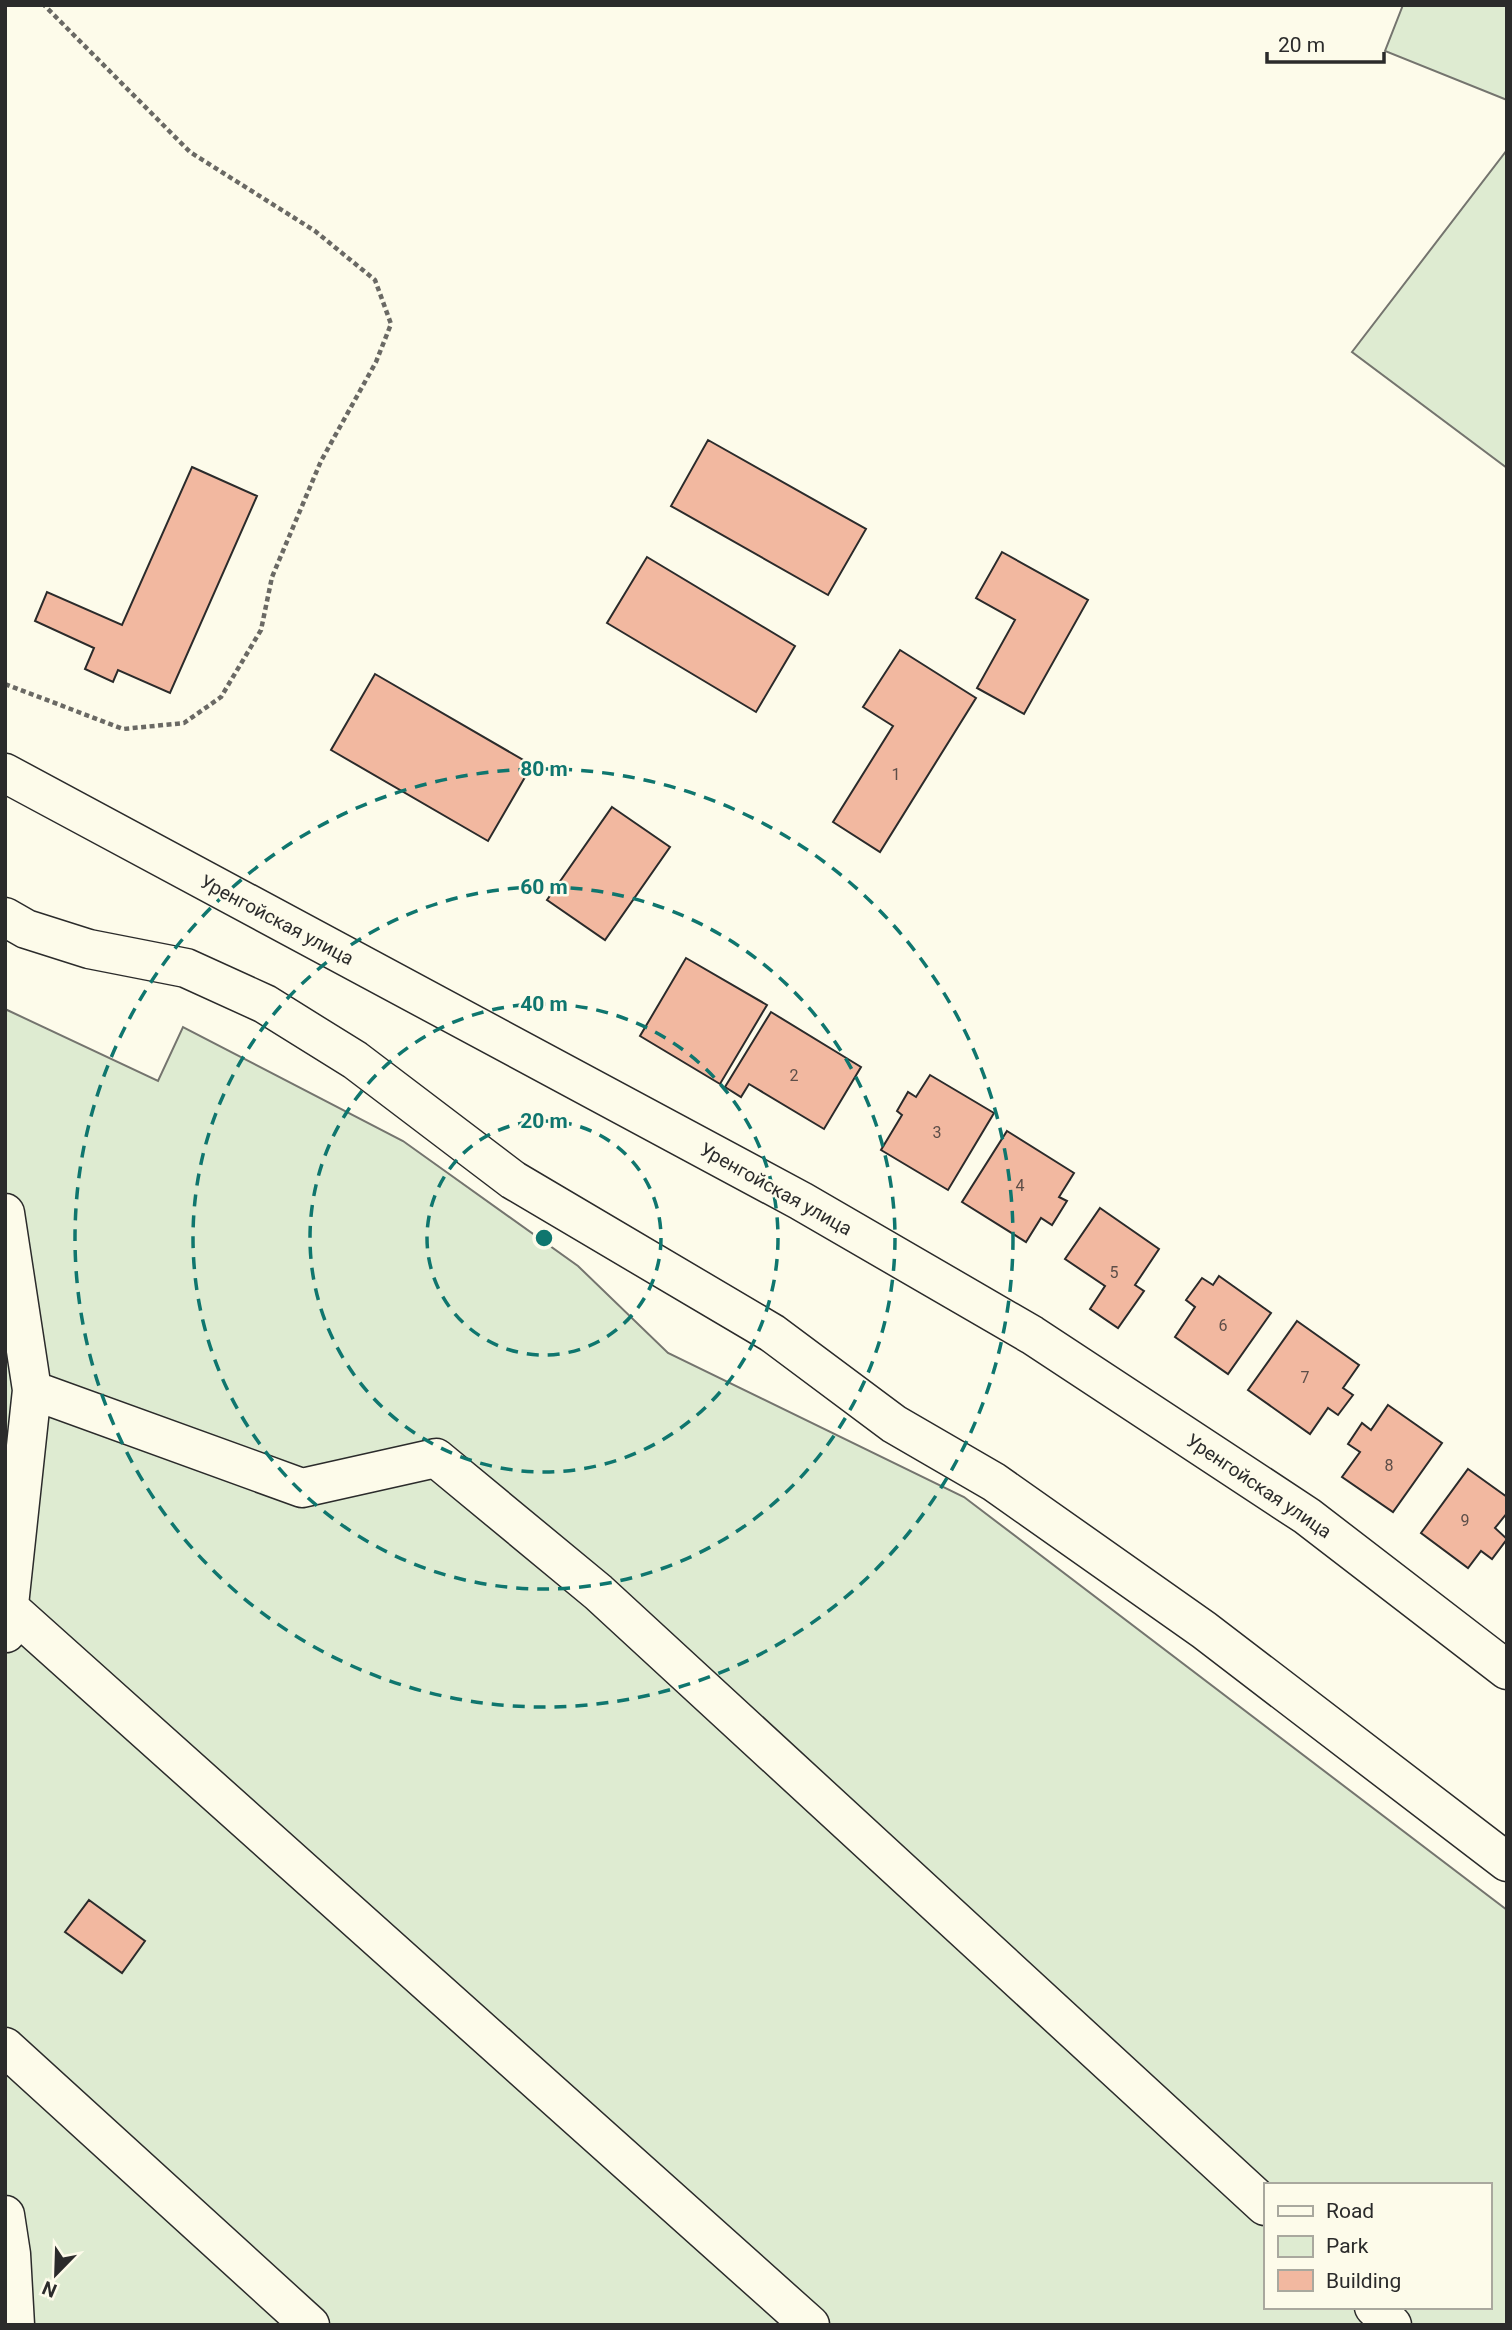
<svg xmlns="http://www.w3.org/2000/svg" width="1512" height="2330" font-family="Roboto,sans-serif">
<style>
.green{fill:#deebd1;stroke:#74746e;stroke-width:2;fill-rule:evenodd}
.building{fill:#f2b8a0;stroke:#2b2b2b;stroke-width:2}
.lines{fill:none;stroke-linecap:round;stroke-linejoin:round}
.minor-casing{stroke:#2b2b2b;stroke-width:41}
.path{stroke:#6a6964;stroke-width:4.5;stroke-dasharray:5 3.5;stroke-linecap:butt}
.minor{stroke:#fdfbea;stroke-width:38}
.ring{fill:none;stroke:#0f766e;stroke-width:3.5;stroke-dasharray:12 9}
.labels{text-anchor:middle;dominant-baseline:central;stroke-width:5;stroke-linejoin:round;paint-order:stroke}
.number-label{font-size:16px;fill:#5d4e48}
.street-label{font-size:19px;fill:#2b2b2b;stroke:#fdfbea}
.centre{fill:#0f766e;stroke:#fdfbea;stroke-width:3.5}
.ring-label{font-size:21px;text-anchor:middle;font-weight:bold;fill:#0f766e;stroke:#fdfbea;stroke-width:5;stroke-linejoin:round;paint-order:stroke}
</style>
<rect width="100%" height="100%" fill="#fdfbea"/>
<!-- green -->
<path class="green" d="M 1403,5 L 1507,5 L 1507,100 L 1385,51 Z
M 1507,150 L 1507,468 L 1352,352 Z
M 5,1009 L 158,1081 L 183,1027 L 403,1141 L 578,1266 L 668,1353 L 964,1497 L 1507,1910 L 1507,2325 L 5,2325 ZM 1265,2185 L 1489,2185 L 1489,2307 L 1265,2307 Z"/>
<!-- building -->
<path class="building" d="M 708,440 L 866,529 L 828,595 L 671,506 Z
M 192,467 L 257,496 L 170,693 L 118,670 L 113,682 L 85,669 L 94,648 L 35,621 L 47,592 L 122,625 Z
M 1002,552 L 1088,600 L 1024,714 L 977,688 L 1015,620 L 976,598 Z
M 647,557 L 795,646 L 756,712 L 607,623 Z
M 900,650 L 976,698 L 880,852 L 833,822 L 893,726 L 863,707 Z
M 375,674 L 532,765 L 488,841 L 331,750 Z
M 612,807 L 670,847 L 605,940 L 547,900 Z
M 686,958 L 767,1005 L 720,1084 L 640,1036 Z
M 771,1012 L 861,1067 L 824,1129 L 749,1084 L 741,1097 L 725,1087 Z
M 930,1075 L 994,1113 L 948,1190 L 881,1150 L 902,1115 L 897,1111 L 908,1092 L 916,1097 Z
M 1007,1131 L 1074,1173 L 1059,1197 L 1067,1201 L 1052,1225 L 1041,1218 L 1026,1242 L 962,1202 Z
M 1100,1208 L 1159,1249 L 1135,1285 L 1144,1291 L 1118,1328 L 1090,1309 L 1105,1286 L 1065,1259 Z
M 1219,1276 L 1271,1313 L 1228,1374 L 1175,1337 L 1195,1307 L 1186,1300 L 1202,1278 L 1213,1285 Z
M 1297,1321 L 1359,1365 L 1343,1388 L 1353,1395 L 1338,1415 L 1328,1408 L 1310,1434 L 1248,1390 Z
M 1388,1405 L 1442,1443 L 1393,1512 L 1342,1477 L 1360,1452 L 1348,1444 L 1362,1423 L 1371,1430 Z
M 1468,1469 L 1507,1497 L 1507,1513 L 1495,1528 L 1507,1539 L 1492,1559 L 1481,1551 L 1468,1568 L 1421,1533 Z
M 89,1900 L 145,1941 L 122,1973 L 65,1932 Z"/>
<g class="lines">
<!-- minor casing -->
<g class="minor-casing">
<path id="minor" d="M 5,773 L 801,1201 L 1032,1335 L 1307,1516 L 1507,1670
M 5,917 L 26,929 L 89,949 L 186,968 L 265,1004 L 355,1060 L 513,1180 L 772,1333 L 894,1424 L 994,1482 L 1204,1630 L 1507,1862
M 5,1213 L 32,1390 L 6,1633
M 32,1390 L 302,1488 L 436,1458 L 598,1592 L 1265,2206
M 8,1607 L 810,2325
M 5,2047 L 310,2325
M 5,2215 L 11,2254 L 15,2325
M 1374,2307 L 1392,2325"/>
</g>
<!-- path -->
<path class="path" d="M 5,684 L 123,729 L 184,723 L 221,697 L 261,630 L 272,577 L 321,461 L 376,362 L 391,324 L 375,280 L 315,231 L 190,152 L 44,5"/>
<!-- minor -->
<use href="#minor" class="minor"/>
</g>
<!-- distance rings -->
<g class="ring">
<circle cx="544" cy="1238" r="117"/>
<circle cx="544" cy="1238" r="234"/>
<circle cx="544" cy="1238" r="351"/>
<circle cx="544" cy="1238" r="469"/>
</g>
<g class="labels">
<!-- number labels -->
<g class="number-label">
<text x="896" y="774">1</text>
<text x="794" y="1075">2</text>
<text x="937" y="1132">3</text>
<text x="1020" y="1185">4</text>
<text x="1114" y="1272">5</text>
<text x="1223" y="1325">6</text>
<text x="1305" y="1377">7</text>
<text x="1389" y="1465">8</text>
<text x="1465" y="1520">9</text>
</g>
<!-- street labels -->
<g class="street-label">
<text transform="translate(277 920) rotate(28)">Уренгойская улица</text>
<text transform="translate(776 1189) rotate(29)">Уренгойская улица</text>
<text transform="translate(1259 1486) rotate(34)">Уренгойская улица</text>
</g>
</g>
<circle cx="544" cy="1238" r="10" class="centre"/>
<g class="ring-label">
<text x="544" y="776">80 m</text>
<text x="544" y="894">60 m</text>
<text x="544" y="1011">40 m</text>
<text x="544" y="1128">20 m</text>
</g>
<!-- border -->
<rect width="1512" height="2330" fill="none" stroke="#2b2b2b" stroke-width="14"/>
<!-- legend -->
<rect x="1264" y="2183" width="228" height="126" fill="#fdfbea" stroke="#a9a89e" stroke-width="2"/>
<rect x="1278" y="2206" width="35" height="10" fill="#fdfbea" stroke="#a9a89e" stroke-width="2"/>
<text x="1326" y="2218" font-size="21" fill="#2b2b2b">Road</text>
<rect x="1278" y="2236" width="35" height="21" fill="#deebd1" stroke="#a9a89e" stroke-width="2"/>
<text x="1326" y="2253" font-size="21" fill="#2b2b2b">Park</text>
<rect x="1278" y="2270" width="35" height="21" fill="#f2b8a0" stroke="#a9a89e" stroke-width="2"/>
<text x="1326" y="2288" font-size="21" fill="#2b2b2b">Building</text>
<!-- north arrow -->
<g transform="translate(56 2274) rotate(203)" stroke="#fdfbea" stroke-width="5" paint-order="stroke">
<path d="M0-5L12 26L0 18L-12 26Z" fill="#2b2b2b"/>
<text y="-10" font-size="19" font-weight="bold" text-anchor="middle" fill="#2b2b2b">N</text>
</g>
<!-- scale -->
<path d="M1267 52v10h117v-10" fill="none" stroke="#2b2b2b" stroke-width="3.5"/>
<text x="1278" y="52" font-size="21" fill="#2b2b2b" stroke="#fdfbea" stroke-width="5" paint-order="stroke">20 m</text>
</svg>
